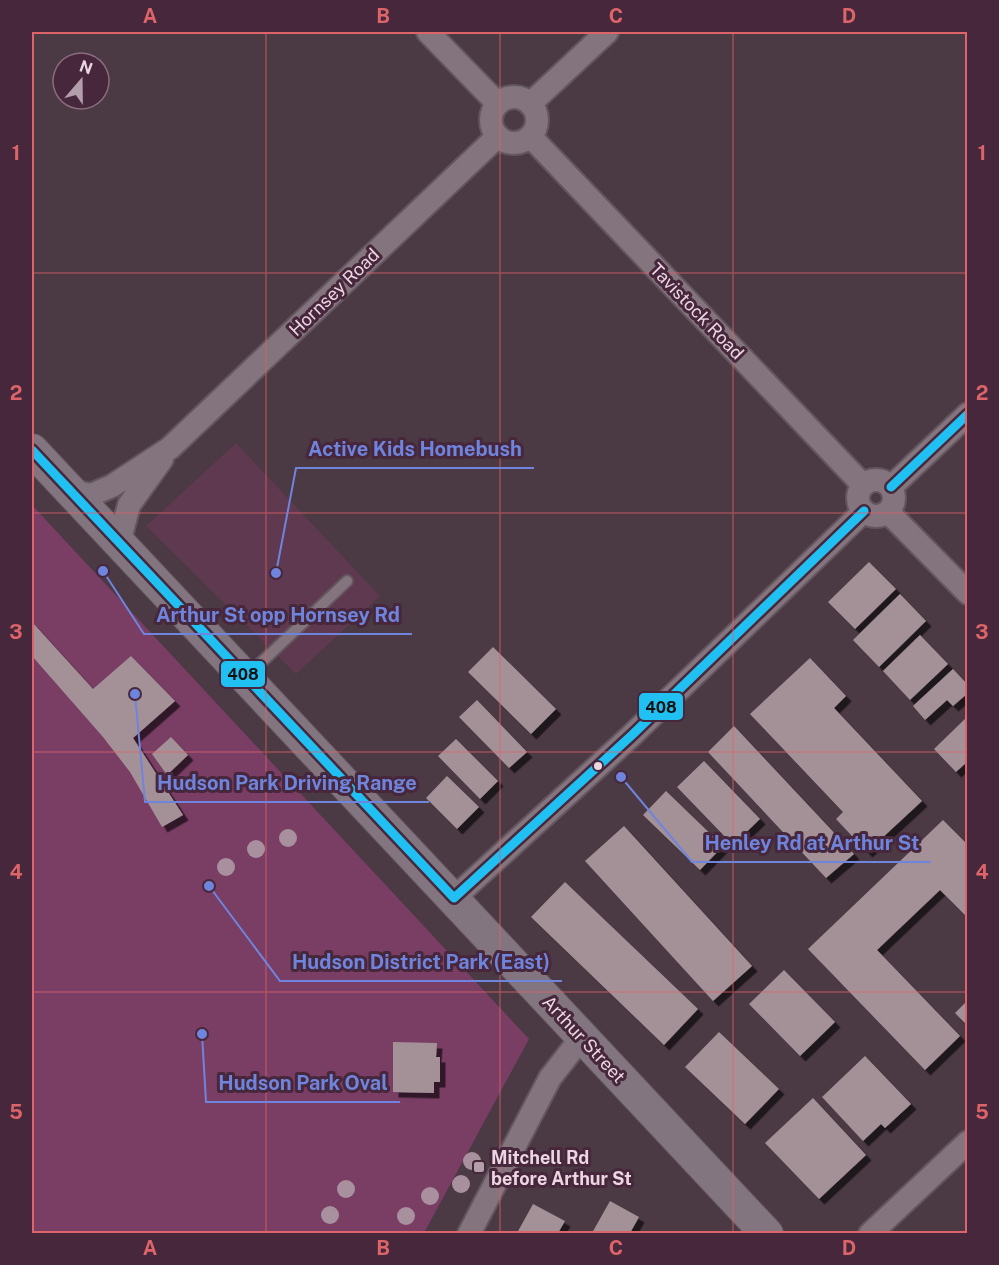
<svg xmlns="http://www.w3.org/2000/svg" width="999" height="1265" font-family="'Public Sans',sans-serif">
<style>
.built{fill:#5e394f}
.green{fill:#7a3d64}
.building{fill:#a49198;filter:url(#shadow)}
.lines{fill:none;stroke-linecap:round;stroke-linejoin:round}
.service-casing{stroke:#64565f;stroke-width:14}
.minor-casing{stroke:#64565f;stroke-width:26}
.secondary-casing{stroke:#64565f;stroke-width:34}
.service{stroke:#83747d;stroke-width:10}
.minor{stroke:#83747d;stroke-width:22}
.secondary{stroke:#82757f;stroke-width:32}
.bus-1-casing{stroke:#47273b;stroke-width:14}
.bus-1{stroke:#20c0f3;stroke-width:9}
.tree{fill:#a8909e}
.grid{fill:none;stroke:#dd6569;stroke-width:1.5;stroke-opacity:0.55}
.bus-dot{fill:#ebd6e2;stroke:#47273b;stroke-width:2}
.poi-dot{fill:#b39fab;stroke:#47273b;stroke-width:2}
.labels{text-anchor:middle;dominant-baseline:central;stroke-width:6;stroke-linejoin:round;paint-order:stroke}
.street-label{font-size:18px;fill:#ebd6e2;stroke:#47273b}
.poi-label{font-size:18px;font-weight:bold;fill:#ebd6e2;stroke:#47273b;text-anchor:start}
.leader{fill:none;stroke:#6f84dc;stroke-width:2}
.callout-dot{fill:#6f84dc;stroke:#47273b;stroke-width:2}
.callout-label{font-size:20px;text-anchor:middle;font-weight:bold;fill:#6f84dc;stroke:#47273b;stroke-width:6;stroke-linejoin:round;paint-order:stroke}
.line-badge{stroke:#47273b;stroke-width:2}
.pale-badge-label{font-size:16px;text-anchor:middle;font-weight:bold;fill:#111}
.neatline{fill:none;stroke:#dd6569;stroke-width:2}
.grid-label{font-size:20px;text-anchor:middle;font-weight:bold;fill:#dd6569}
</style>
<defs>
<filter id="shadow"><feDropShadow dx="5.5" dy="5.5" stdDeviation="0" flood-color="#0009"/></filter>
</defs>
<rect width="100%" height="100%" fill="#4b3944"/>
<!-- built -->
<path class="built" d="M 236,443 L 380,596 L 296,674 L 146,526 Z"/>
<!-- green -->
<path class="green" d="M 32,505 L 529,1039 L 424,1233 L 32,1233 Z"/>
<!-- building -->
<path class="building" d="M 869,562 L 896,589 L 855,629 L 828,602 Z
M 900,594 L 926,621 L 879,667 L 853,640 Z
M 32,622 L 93,689 L 131,656 L 175,701 L 133,738 L 183,815 L 162,827 L 130,772 L 103,737 L 32,656 Z
M 920,635 L 948,664 L 910,700 L 883,671 Z
M 493,647 L 556,709 L 531,734 L 468,672 Z
M 810,658 L 846,696 L 834,708 L 922,801 L 867,852 L 836,819 L 843,812 L 750,714 Z
M 953,669 L 968,685 L 968,693 L 953,706 L 947,700 L 925,720 L 913,706 Z
M 477,700 L 527,752 L 509,768 L 459,717 Z
M 968,716 L 968,761 L 956,772 L 934,749 Z
M 734,726 L 854,854 L 826,878 L 708,752 Z
M 171,737 L 188,755 L 167,775 L 152,754 Z
M 456,739 L 498,781 L 480,799 L 438,756 Z
M 704,761 L 760,819 L 733,845 L 677,787 Z
M 447,776 L 479,807 L 457,829 L 426,798 Z
M 666,791 L 723,846 L 700,870 L 643,815 Z
M 943,820 L 968,845 L 968,918 L 940,890 L 877,950 L 960,1036 L 925,1070 L 808,949 Z
M 624,826 L 752,966 L 713,1001 L 585,861 Z
M 565,882 L 698,1009 L 664,1045 L 531,917 Z
M 784,970 L 835,1022 L 800,1056 L 749,1004 Z
M 968,1000 L 968,1026 L 955,1013 Z
M 719,1032 L 779,1089 L 745,1124 L 685,1067 Z
M 393,1042 L 437,1043 L 436,1057 L 440,1057 L 440,1082 L 434,1082 L 434,1093 L 393,1092 Z
M 865,1056 L 911,1104 L 885,1128 L 881,1124 L 863,1141 L 822,1097 Z
M 813,1098 L 866,1155 L 819,1199 L 765,1143 Z
M 610,1201 L 639,1217 L 630,1233 L 592,1233 Z
M 533,1204 L 565,1221 L 558,1233 L 517,1233 Z"/>
<g class="lines">
<!-- service casing -->
<g class="service-casing">
<path id="service" d="M 247,676 L 347,581"/>
</g>
<!-- minor casing -->
<g class="minor-casing">
<path id="minor" d="M 428,32 L 498,104
M491 120a23 23 0 1 1 46 0a23 23 0 1 1-46 0Z
M 530,104 L 607,32
M 531,137 L 863,485
M858 498a18 18 0 1 1 36 0a18 18 0 1 1-36 0Z
M 891,487 L 968,414
M 71,491 L 91,495 L 112,486 L 170,448 L 498,136
M 888,512 L 968,593
M 119,543 L 129,505 L 162,459
M 454,898 L 632,735 L 864,511
M 469,1234 L 550,1078 L 582,1037
M 870,1234 L 968,1142"/>
</g>
<!-- secondary casing -->
<g class="secondary-casing">
<path id="secondary" d="M 32,450 L 767,1234"/>
</g>
<!-- service -->
<use href="#service" class="service"/>
<!-- minor -->
<use href="#minor" class="minor"/>
<!-- secondary -->
<use href="#secondary" class="secondary"/>
<!-- bus-1 casing -->
<g class="bus-1-casing">
<path id="bus-1" d="M 32,450 L 454,898
M 891,487 L 968,414
M 454,898 L 632,735 L 864,511"/>
</g>
<!-- bus-1 -->
<use href="#bus-1" class="bus-1"/>
</g>
<!-- trees -->
<g class="tree">
<circle cx="288" cy="838" r="9"/>
<circle cx="256" cy="849" r="9"/>
<circle cx="226" cy="867" r="9"/>
<circle cx="472" cy="1161" r="9"/>
<circle cx="461" cy="1184" r="9"/>
<circle cx="346" cy="1189" r="9"/>
<circle cx="430" cy="1196" r="9"/>
<circle cx="330" cy="1215" r="9"/>
<circle cx="406" cy="1216" r="9"/>
</g>
<!-- grid -->
<path class="grid" d="M 266,32 L 266,1234M 500,32 L 500,1234M 733,32 L 733,1234M 32,273 L 968,273M 32,513 L 968,513M 32,752 L 968,752M 32,992 L 968,992"/>
<!-- markers -->
<circle class="bus-dot" cx="598" cy="766" r="5"/>
<rect class="poi-dot" x="473" y="1161" width="12" height="12" rx="3"/>
<g class="labels">
<!-- street labels -->
<g class="street-label">
<text transform="translate(334 292) rotate(-44)">Hornsey Road</text>
<text transform="translate(697 311) rotate(46)">Tavistock Road</text>
<text transform="translate(584 1039) rotate(47)">Arthur Street</text>
</g>
<!-- poi labels -->
<g class="poi-label">
<text x="491" y="1157">Mitchell Rd<tspan x="491" dy="21">before Arthur St</tspan></text>
</g>
</g>
<!-- callouts -->
<path class="leader" d="M276 573L296 468H534M103 571L144 634H412M135 694L145 802H429M621 777L692 862H931M209 886L280 981H562M202 1034L206 1102H400"/>
<g class="callout-dot">
<circle cx="276" cy="573" r="6"/>
<circle cx="103" cy="571" r="6"/>
<circle cx="135" cy="694" r="6"/>
<circle cx="621" cy="777" r="6"/>
<circle cx="209" cy="886" r="6"/>
<circle cx="202" cy="1034" r="6"/>
</g>
<g class="callout-label">
<text x="415" y="456">Active Kids Homebush</text>
<text x="278" y="622">Arthur St opp Hornsey Rd</text>
<text x="287" y="790">Hudson Park Driving Range</text>
<text x="812" y="850">Henley Rd at Arthur St</text>
<text x="421" y="969">Hudson District Park (East)</text>
<text x="303" y="1090">Hudson Park Oval</text>
</g>
<g class="line-badge">
<rect x="220" y="660" width="46" height="28" rx="6" fill="#20c0f3"/>
<rect x="638" y="692" width="46" height="29" rx="6" fill="#20c0f3"/>
</g>
<g class="pale-badge-label">
<text x="243" y="680">408</text>
<text x="661" y="713">408</text>
</g>
<!-- border -->
<rect width="999" height="1265" fill="none" stroke="#47273b" stroke-width="66"/>
<!-- north arrow -->
<g transform="translate(81 81) rotate(20)"><circle r="28" fill="#47273b" stroke="#896d7e" stroke-width="1.5"/>
<path d="M0-4.5L10 22L0 15L-10 22Z" fill="#b39fab"/>
<text y="-9" font-size="16" font-weight="bold" text-anchor="middle" fill="#ebd6e2">N</text>
</g>
<rect x="33" y="33" width="933" height="1199" class="neatline"/>
<g class="grid-label">
<text x="150" y="23">A</text>
<text x="383" y="23">B</text>
<text x="616" y="23">C</text>
<text x="849" y="23">D</text>
<text x="16" y="160">1</text>
<text x="982" y="160">1</text>
<text x="16" y="400">2</text>
<text x="982" y="400">2</text>
<text x="16" y="639">3</text>
<text x="982" y="639">3</text>
<text x="16" y="879">4</text>
<text x="982" y="879">4</text>
<text x="16" y="1119">5</text>
<text x="982" y="1119">5</text>
<text x="150" y="1255">A</text>
<text x="383" y="1255">B</text>
<text x="616" y="1255">C</text>
<text x="849" y="1255">D</text>
</g>
</svg>
